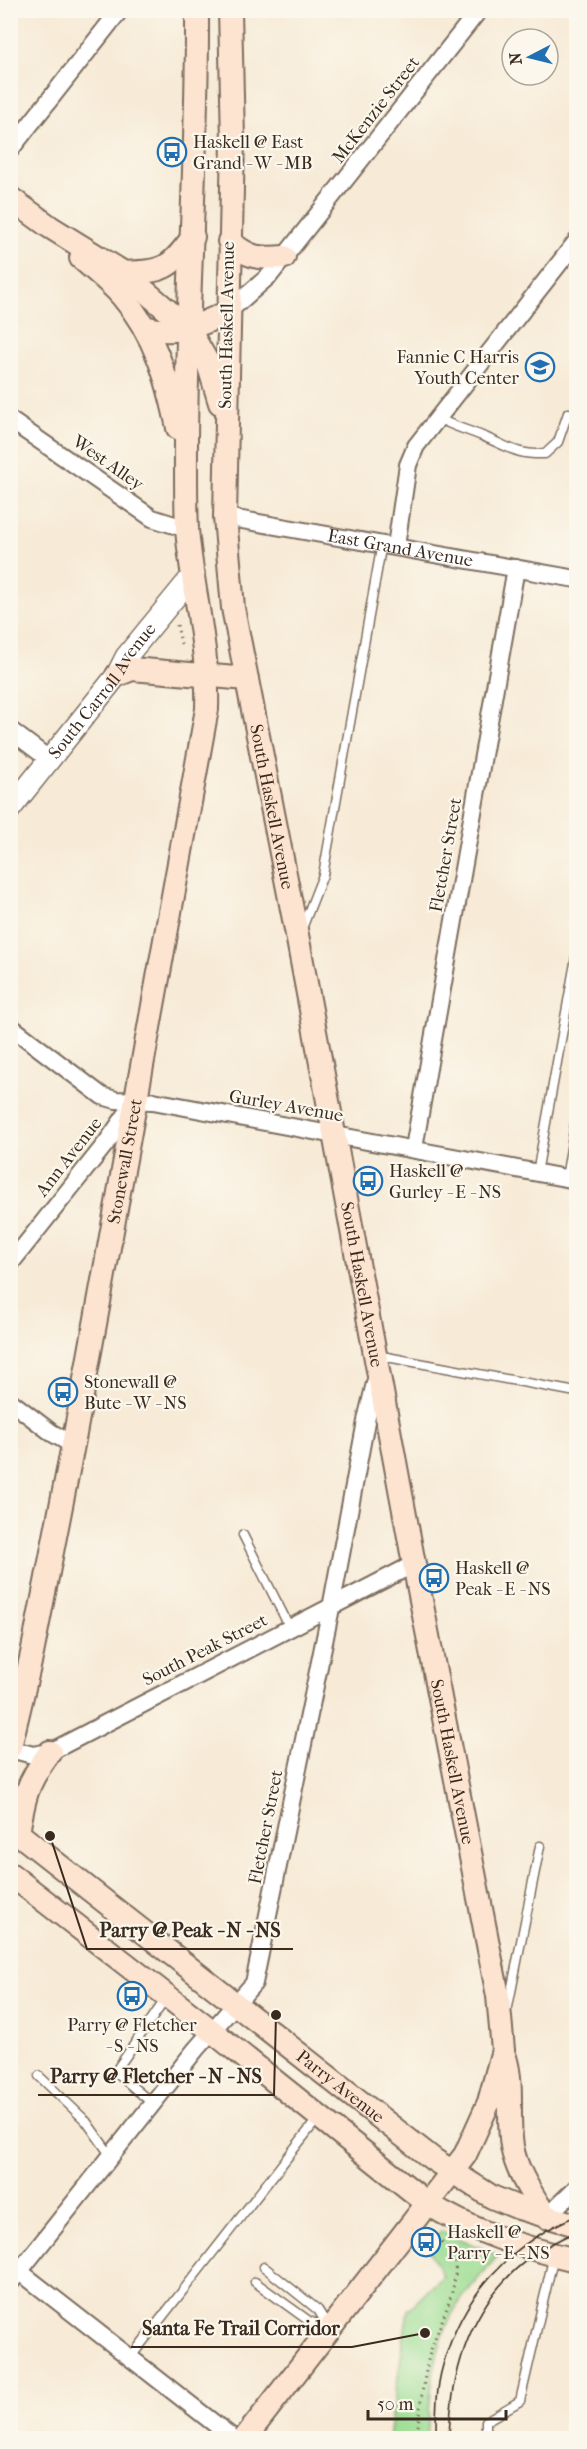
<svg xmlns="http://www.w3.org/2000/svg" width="587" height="2449" font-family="'IM FELL French Canon',serif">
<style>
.green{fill:#9cdd93;stroke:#6c8458;stroke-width:1.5}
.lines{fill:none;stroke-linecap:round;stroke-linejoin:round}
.service-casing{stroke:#7d6d5e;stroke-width:11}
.minor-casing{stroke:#7d6d5e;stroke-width:20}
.tertiary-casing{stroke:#7d6d5e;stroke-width:24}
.secondary-casing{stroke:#7d6d5e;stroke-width:26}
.path{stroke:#7d6d5e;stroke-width:3;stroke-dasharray:1.5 4.5;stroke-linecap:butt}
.service{stroke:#fff;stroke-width:8}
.minor{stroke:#fff;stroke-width:16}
.tertiary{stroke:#fff;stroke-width:21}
.secondary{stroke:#fde4d1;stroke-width:22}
.tram{stroke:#3b2a1e;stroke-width:1.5}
.labels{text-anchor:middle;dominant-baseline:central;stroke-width:4.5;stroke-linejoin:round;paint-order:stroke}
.street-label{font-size:18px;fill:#3b2a1e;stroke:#fbf7ec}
.poi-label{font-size:18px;fill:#3b2a1e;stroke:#fbf7ec;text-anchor:start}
.leader{fill:none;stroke:#3b2a1e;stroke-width:2}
.callout-dot{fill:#3b2a1e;stroke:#fbf7ec;stroke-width:2}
.callout-label{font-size:20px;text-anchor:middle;font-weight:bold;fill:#3b2a1e;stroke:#fbf7ec;stroke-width:4.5;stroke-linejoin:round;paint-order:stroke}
</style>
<rect width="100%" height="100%" fill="#fbf7ec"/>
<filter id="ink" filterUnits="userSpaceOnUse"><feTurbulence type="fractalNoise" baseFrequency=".0167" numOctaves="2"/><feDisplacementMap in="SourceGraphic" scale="12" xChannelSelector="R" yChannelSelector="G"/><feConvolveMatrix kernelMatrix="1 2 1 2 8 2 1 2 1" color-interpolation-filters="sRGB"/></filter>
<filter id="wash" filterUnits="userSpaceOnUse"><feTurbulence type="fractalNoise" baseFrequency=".008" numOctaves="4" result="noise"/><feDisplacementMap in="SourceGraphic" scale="24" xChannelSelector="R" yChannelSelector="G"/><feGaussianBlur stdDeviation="1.35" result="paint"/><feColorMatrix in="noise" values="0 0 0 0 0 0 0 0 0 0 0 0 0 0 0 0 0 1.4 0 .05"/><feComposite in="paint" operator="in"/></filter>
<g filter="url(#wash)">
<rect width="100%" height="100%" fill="#f7ead6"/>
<!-- green -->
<path class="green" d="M 441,2231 L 498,2255 C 483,2274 463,2293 452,2315 C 432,2351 430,2398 427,2438 L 389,2438 L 408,2310 L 443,2276 L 426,2244 Z"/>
</g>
<g filter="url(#ink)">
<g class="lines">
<!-- service casing -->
<g class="service-casing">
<path id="service" d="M 438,418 C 454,427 465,429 482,436 C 508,446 514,455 545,454 L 558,442 L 568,413 L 576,414
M 301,931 L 323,875 L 382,543
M 537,1173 L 576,957
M 566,1178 L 576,1119
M 376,1355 L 576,1392
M 243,1535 L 290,1628
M 508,2007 L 540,1846
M 39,2076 L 86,2121 L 111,2156
M 152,2103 L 115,2072 L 167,1997
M 264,2267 L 318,2310 L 328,2326
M 255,2282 L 309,2321 L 327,2328
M 130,2358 L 319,2117
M 486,2438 L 486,2421 L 520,2401 L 554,2255"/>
</g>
<!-- minor casing -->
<g class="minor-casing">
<g id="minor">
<path d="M 10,150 L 120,10"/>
<path d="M 229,311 L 270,275 L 479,10"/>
<path d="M 10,420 L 152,518 L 187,529"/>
<path id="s1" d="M 225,517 L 576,579"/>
<path d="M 396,546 L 408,465 L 416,446 L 576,242"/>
<path d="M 10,730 L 50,760"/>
<path d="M 10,1026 L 102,1096 L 116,1100 L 153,1101 L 576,1180"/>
<path d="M 414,1148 L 516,568"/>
<path d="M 10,1264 L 107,1142 L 132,1106"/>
<path d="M 10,1401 L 52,1433 L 73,1445"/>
<path d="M 10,1749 L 33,1755 L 50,1752 L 414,1564"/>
<path d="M 546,2217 L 576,2188"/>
<path d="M 10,2264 L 233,2438"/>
<path d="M 10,2283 L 196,2049 L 254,1983 L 331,1608 L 367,1416 L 377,1375"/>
</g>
</g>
<!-- tertiary casing -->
<g class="tertiary-casing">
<g id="tertiary">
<path id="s2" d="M 10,809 L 117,675 L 126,657 L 194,574"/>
</g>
</g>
<!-- secondary casing -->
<g class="secondary-casing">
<g id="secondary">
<path id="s3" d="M 230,10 L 233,140 L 225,517 L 233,608 L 298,940 L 414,1564 L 498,1996 L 503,2050 L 489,2102 L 465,2155 L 245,2438"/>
<path d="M 10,198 L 50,227 L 124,273 L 188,328 L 208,363 L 220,403"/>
<path d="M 229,241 C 249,258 258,259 284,257"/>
<path d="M 81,258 C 94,270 110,282 122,296 C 155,334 168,380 178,428"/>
<path d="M 124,273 C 164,271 169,270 193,237"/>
<path d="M 144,327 C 177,336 200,326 229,311"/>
<path d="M 117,675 L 132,669 L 247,679"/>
<path id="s4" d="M 10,1747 L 32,1654 L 73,1445 L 207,709 C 209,648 192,589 187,529 C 186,509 186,489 186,469 C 185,316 198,164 197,10"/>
<path id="s5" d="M 10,1827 L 434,2160 L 492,2197 L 519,2208 L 576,2225"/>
<path d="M 18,1833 C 24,1797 27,1782 50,1752"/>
<path d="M 10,1874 L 212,2031 L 427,2203 C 472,2232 525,2248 576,2260"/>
<path d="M 505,2057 C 514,2086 507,2116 512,2146 C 516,2172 533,2195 546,2217"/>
</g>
</g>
<!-- path -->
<path class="path" d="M 177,625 L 182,648
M 417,2438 C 419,2411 423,2383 429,2356 C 437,2327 458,2294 455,2263 C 453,2245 434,2243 434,2230"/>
<!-- service -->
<use href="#service" class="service"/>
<!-- minor -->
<use href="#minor" class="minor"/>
<!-- tertiary -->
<use href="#tertiary" class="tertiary"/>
<!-- secondary -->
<use href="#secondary" class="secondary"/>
<!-- tram -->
<path class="tram" d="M 436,2438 C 436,2414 436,2388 443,2365 C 462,2296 510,2243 576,2216
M 449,2438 C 452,2346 486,2269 576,2232"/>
</g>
</g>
<!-- icons -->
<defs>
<g id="bus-ring" transform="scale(1.5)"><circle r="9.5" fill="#fbf7ec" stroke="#1f6fb2" stroke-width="1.5"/><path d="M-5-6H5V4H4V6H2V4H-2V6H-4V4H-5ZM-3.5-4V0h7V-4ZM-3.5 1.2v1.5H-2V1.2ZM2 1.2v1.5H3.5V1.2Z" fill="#1f6fb2"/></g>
<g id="school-ring" transform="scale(1.5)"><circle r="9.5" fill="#fbf7ec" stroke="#1f6fb2" stroke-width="1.5"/><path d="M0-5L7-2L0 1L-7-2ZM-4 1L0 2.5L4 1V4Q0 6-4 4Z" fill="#1f6fb2"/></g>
</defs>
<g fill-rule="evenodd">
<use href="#bus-ring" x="172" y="152"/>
<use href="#school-ring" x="540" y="367"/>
<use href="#bus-ring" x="368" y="1181"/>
<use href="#bus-ring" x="63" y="1392"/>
<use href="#bus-ring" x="434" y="1578"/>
<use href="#bus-ring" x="132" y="1996"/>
<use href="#bus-ring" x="426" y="2242"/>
</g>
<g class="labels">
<!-- street labels -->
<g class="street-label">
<text transform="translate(376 110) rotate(-52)">McKenzie Street</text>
<text transform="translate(227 325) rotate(-89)">South Haskell Avenue</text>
<text transform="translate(108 463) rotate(35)">West Alley</text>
<text stroke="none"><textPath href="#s1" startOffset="178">East Grand Avenue</textPath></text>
<text stroke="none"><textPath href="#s2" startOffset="150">South Carroll Avenue</textPath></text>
<text stroke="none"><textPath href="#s3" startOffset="801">South Haskell Avenue</textPath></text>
<text transform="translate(446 855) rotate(-80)">Fletcher Street</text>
<text transform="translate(286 1106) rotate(10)">Gurley Avenue</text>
<text transform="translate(69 1157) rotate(-52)">Ann Avenue</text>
<text stroke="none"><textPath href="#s4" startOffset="597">Stonewall Street</textPath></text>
<text stroke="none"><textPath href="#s3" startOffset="1287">South Haskell Avenue</textPath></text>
<text transform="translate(205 1650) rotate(-27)">South Peak Street</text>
<text stroke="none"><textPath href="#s3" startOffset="1773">South Haskell Avenue</textPath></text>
<text transform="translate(266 1827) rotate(-79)">Fletcher Street</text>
<text stroke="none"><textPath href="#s5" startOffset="420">Parry Avenue</textPath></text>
</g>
<!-- poi labels -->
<g class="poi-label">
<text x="193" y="142">Haskell @ East<tspan x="193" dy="21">Grand - W - MB</tspan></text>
<text x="519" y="357" text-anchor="end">Fannie C Harris<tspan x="519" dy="21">Youth Center</tspan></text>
<text x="389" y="1171">Haskell @<tspan x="389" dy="21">Gurley - E - NS</tspan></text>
<text x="84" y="1382">Stonewall @<tspan x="84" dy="21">Bute - W - NS</tspan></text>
<text x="455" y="1568">Haskell @<tspan x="455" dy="21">Peak - E - NS</tspan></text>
<text x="132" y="2025" text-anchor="middle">Parry @ Fletcher<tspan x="132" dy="21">- S - NS</tspan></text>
<text x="447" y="2232">Haskell @<tspan x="447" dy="21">Parry - E - NS</tspan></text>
</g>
</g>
<!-- callouts -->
<path class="leader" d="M50 1836L87 1949H293M276 2015L274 2095H38M425 2333L352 2347H131"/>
<g class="callout-dot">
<circle cx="50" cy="1836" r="6"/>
<circle cx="276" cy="2015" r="6"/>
<circle cx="425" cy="2333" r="6"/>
</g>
<g class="callout-label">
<text x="190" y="1937">Parry @ Peak - N - NS</text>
<text x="156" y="2083">Parry @ Fletcher - N - NS</text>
<text x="241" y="2335">Santa Fe Trail Corridor</text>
</g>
<!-- margin -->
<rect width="587" height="2449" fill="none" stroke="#fbf7ec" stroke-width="36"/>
<!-- north arrow -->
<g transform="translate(530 57) rotate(263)"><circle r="28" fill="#fbf7ec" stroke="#aea59a" stroke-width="1.5"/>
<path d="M0-4.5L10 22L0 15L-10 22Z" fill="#1f6fb2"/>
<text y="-9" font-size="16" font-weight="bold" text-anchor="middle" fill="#3b2a1e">N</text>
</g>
<!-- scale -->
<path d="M368 2410v9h138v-9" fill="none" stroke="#3b2a1e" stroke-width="3"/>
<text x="377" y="2410" font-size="18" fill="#3b2a1e" stroke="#fbf7ec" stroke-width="4.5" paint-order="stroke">50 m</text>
</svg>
